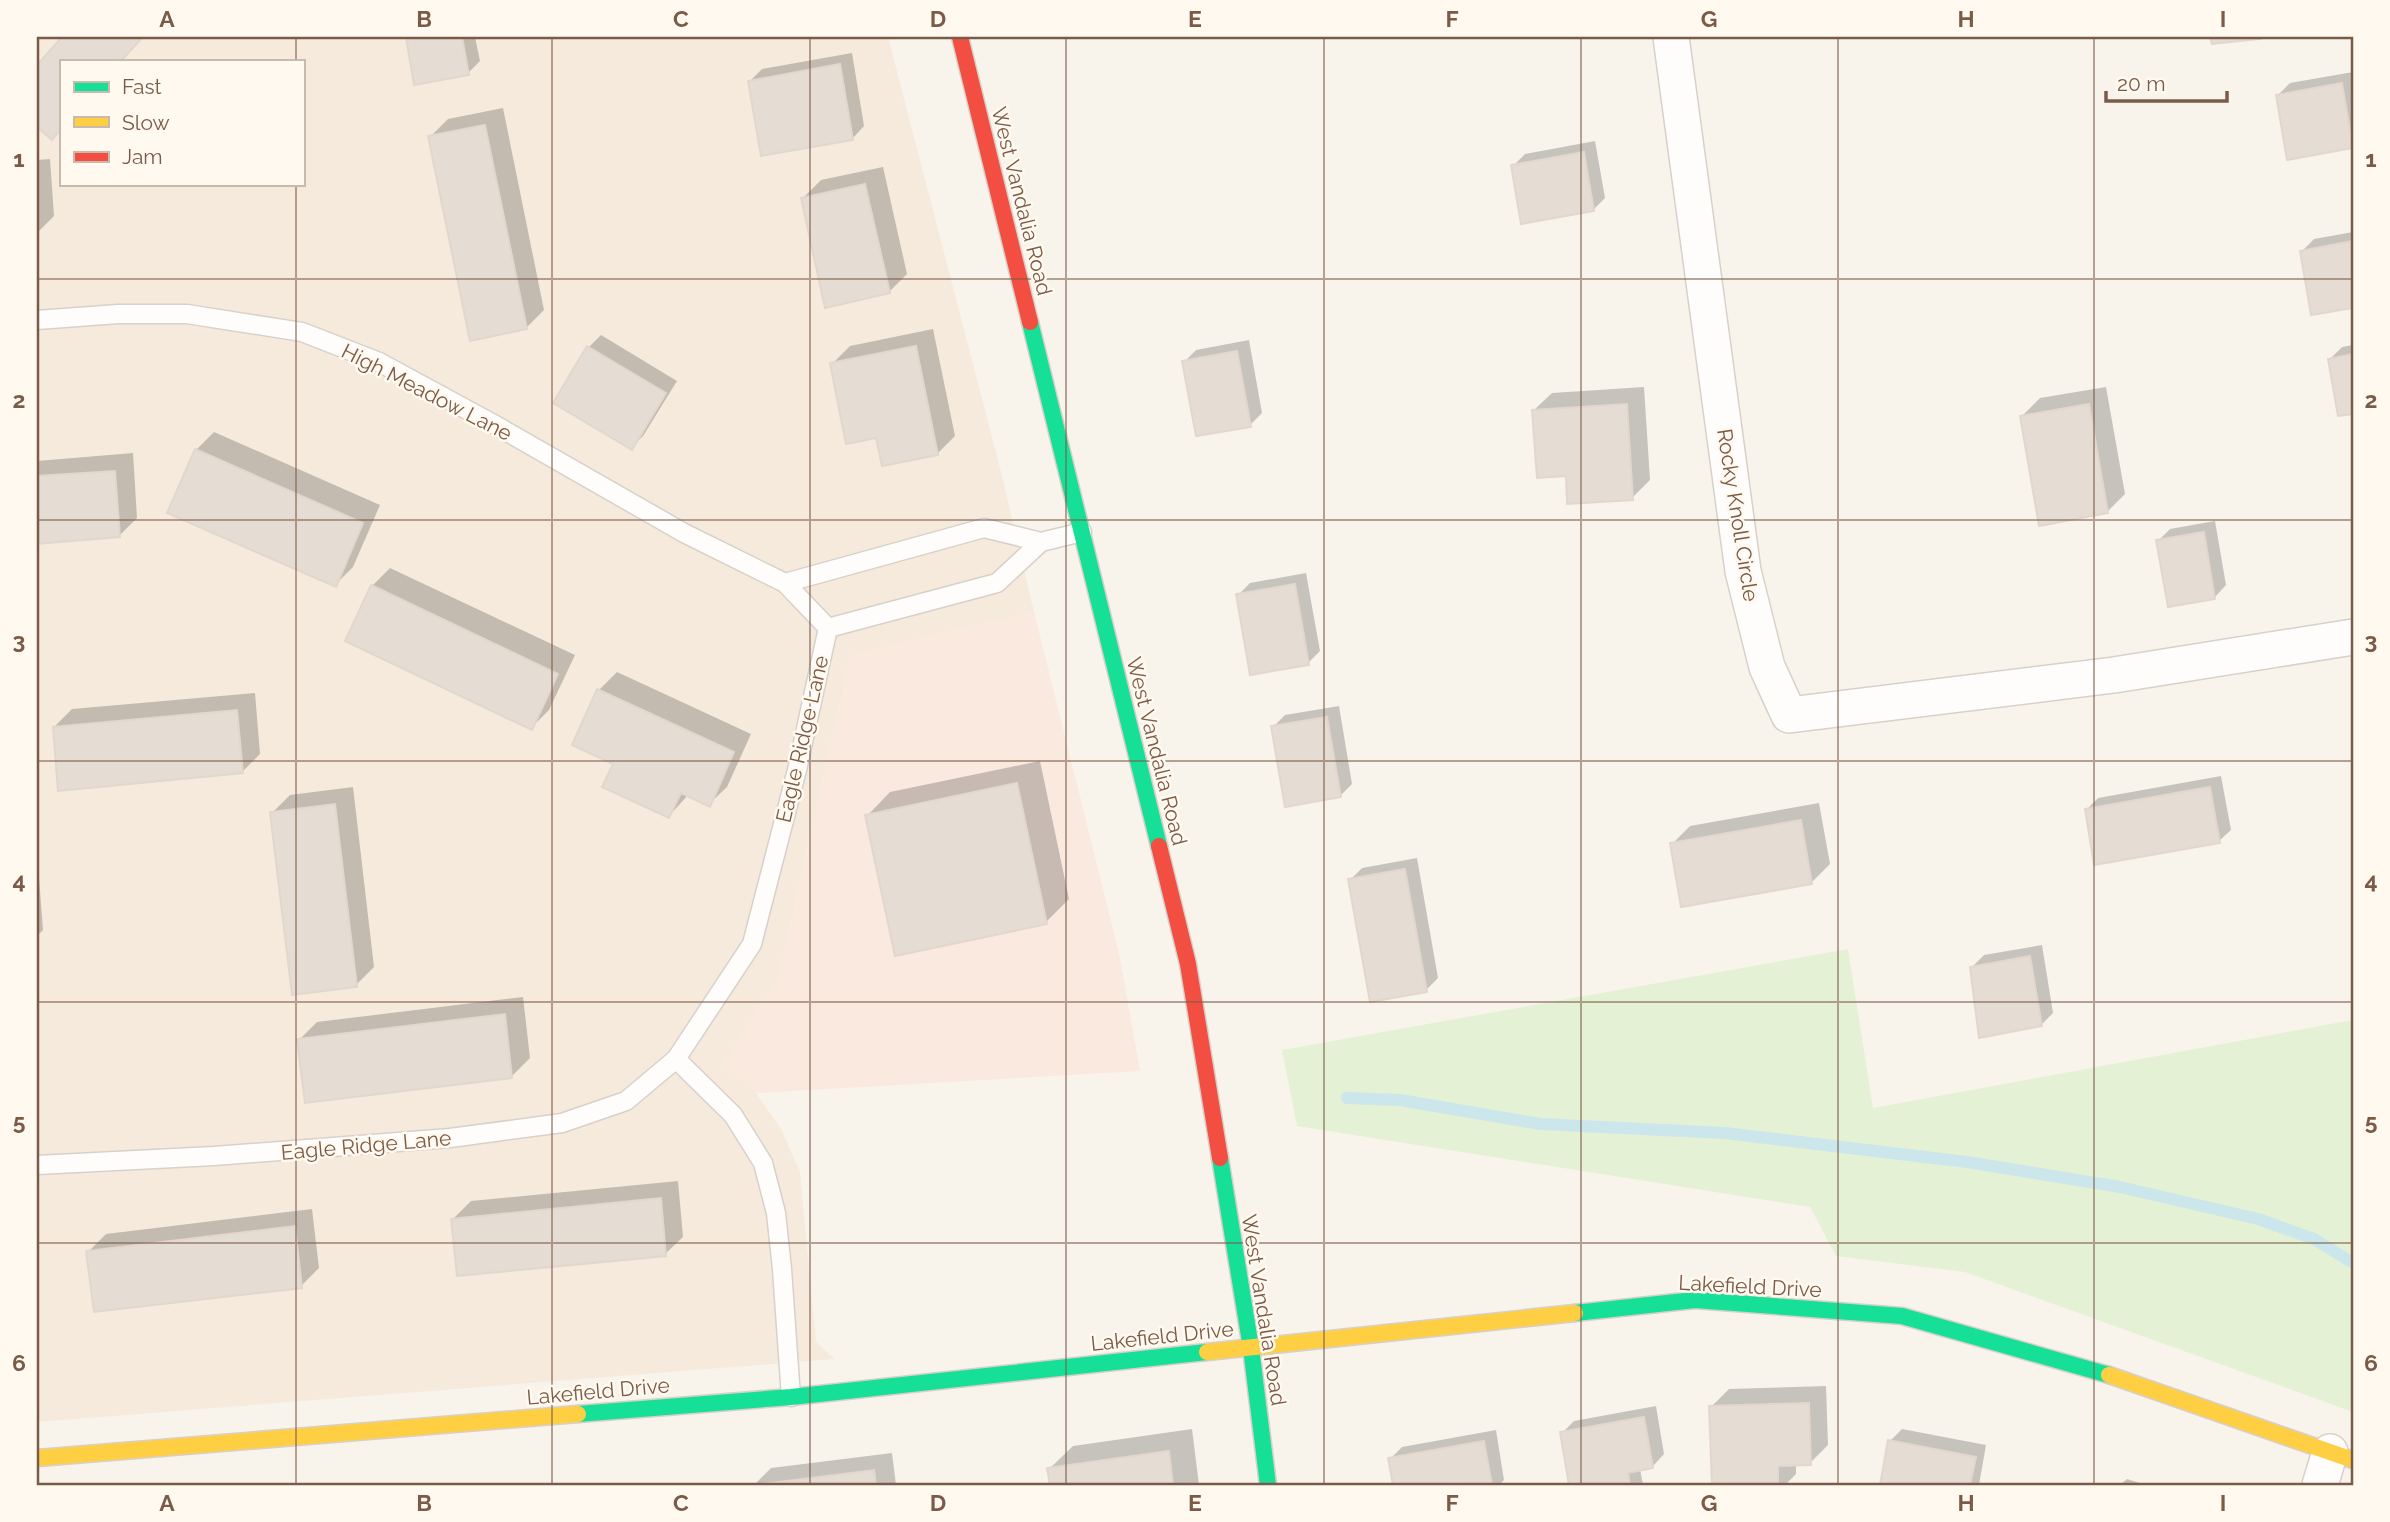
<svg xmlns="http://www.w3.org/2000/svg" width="2390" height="1522" font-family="Raleway,sans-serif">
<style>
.residential{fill:#f5eadc;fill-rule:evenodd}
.commercial{fill:#f9e9df}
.green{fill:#e4f1d5}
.shadow{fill:#0003}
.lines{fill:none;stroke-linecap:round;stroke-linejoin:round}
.stream{stroke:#cbe7eb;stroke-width:12}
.building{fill:#e5dcd3;stroke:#e3d7cd;stroke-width:2}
.lane-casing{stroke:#d8d1ca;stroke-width:21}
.street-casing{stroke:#d8d1ca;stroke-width:38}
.fast-casing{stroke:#d8d0c8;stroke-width:19}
.slow-casing{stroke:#d8d0c8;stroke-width:19}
.jam-casing{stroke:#d8d0c8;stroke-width:19}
.lane{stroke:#fefdfc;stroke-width:18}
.street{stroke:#fefdfc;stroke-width:35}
.fast{stroke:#16e098;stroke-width:16}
.slow{stroke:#ffcf43;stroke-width:16}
.jam{stroke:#f24e42;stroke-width:16}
.grid{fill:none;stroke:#7b5b48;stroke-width:2;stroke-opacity:0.55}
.labels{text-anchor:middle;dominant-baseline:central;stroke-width:5;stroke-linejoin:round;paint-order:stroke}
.street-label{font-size:21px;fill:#7b5b48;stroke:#fff9ef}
.neatline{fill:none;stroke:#7b5b48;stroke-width:2.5}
.grid-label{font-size:23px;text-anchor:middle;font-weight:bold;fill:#7b5b48}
</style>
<rect width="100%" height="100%" fill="#f8f4ec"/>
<!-- residential -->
<path class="residential" d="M 37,37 L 888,37 L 1001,472 L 1034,612 L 851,655 L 779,977 L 724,1063 L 756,1093 L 781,1129 L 800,1172 L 816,1342 L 835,1359 L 37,1422 ZM 61,61 L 303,61 L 303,184 L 61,184 Z"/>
<!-- commercial -->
<path class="commercial" d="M 1034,612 L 1119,953 L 1140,1071 L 756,1093 L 723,1064 L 779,977 L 851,655 Z"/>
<!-- green -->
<path class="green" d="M 1848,949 L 1873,1108 L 2353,1020 L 2353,1412 L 1965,1272 L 1836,1256 L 1810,1207 L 1297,1126 L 1282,1050 Z"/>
<!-- shadow -->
<path class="shadow" d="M 64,37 L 143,37 L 121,61 L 61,61 L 61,128 L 51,138 L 37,125 L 37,68 Z
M 408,37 L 475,37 L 480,61 L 468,73 L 416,83 Z
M 852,53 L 864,126 L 853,138 L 750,81 L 762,69 Z
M 2353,72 L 2353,146 L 2289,158 L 2278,95 L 2290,83 Z
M 503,108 L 544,310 L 526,328 L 430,137 L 448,119 Z
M 1595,141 L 1605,198 L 1593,210 L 1513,166 L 1525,154 Z
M 50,159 L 54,216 L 37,233 L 37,160 Z
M 883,167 L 907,274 L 889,292 L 803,198 L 821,180 Z
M 2353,232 L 2353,306 L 2313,313 L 2302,251 L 2314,239 Z
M 933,329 L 955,436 L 937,454 L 877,436 L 832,364 L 850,346 Z
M 601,335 L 677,381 L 643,436 L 631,448 L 589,347 Z
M 1249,340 L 1262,413 L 1250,425 L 1184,362 L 1196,350 Z
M 2353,345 L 2353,412 L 2339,414 L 2330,359 L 2342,347 Z
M 1644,387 L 1650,480 L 1632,498 L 1568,475 L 1534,410 L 1552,393 Z
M 2106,387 L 2125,494 L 2107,512 L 2022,416 L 2040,398 Z
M 214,432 L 380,505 L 353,567 L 335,585 L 196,450 Z
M 133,453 L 137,518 L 119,536 L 37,542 L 37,461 Z
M 2215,521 L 2226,585 L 2215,597 L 2158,541 L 2170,529 Z
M 390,568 L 575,655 L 549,710 L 531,728 L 372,586 Z
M 1306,573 L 1320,651 L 1308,663 L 1238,595 L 1250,583 Z
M 617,672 L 751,734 L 727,787 L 709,804 L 688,795 L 669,816 L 615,763 L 599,690 Z
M 255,693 L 260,754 L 242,772 L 54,727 L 72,709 Z
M 1339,706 L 1352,784 L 1340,796 L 1273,727 L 1285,715 Z
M 1040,761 L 1069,899 L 1046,922 L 867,816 L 890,792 Z
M 2221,776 L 2231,830 L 2219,841 L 2086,810 L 2098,798 Z
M 353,787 L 374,967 L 356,985 L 272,813 L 290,795 Z
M 1819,803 L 1830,864 L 1812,882 L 1672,844 L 1690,826 Z
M 37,852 L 43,930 L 37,936 Z
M 1417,858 L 1438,978 L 1426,990 L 1350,880 L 1362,868 Z
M 2042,945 L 2053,1013 L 2041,1025 L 1972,967 L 1984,955 Z
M 523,997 L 530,1058 L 512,1076 L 299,1040 L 317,1022 Z
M 678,1181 L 683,1237 L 665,1254 L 453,1219 L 471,1201 Z
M 312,1209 L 319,1268 L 301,1286 L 88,1252 L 106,1234 Z
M 1826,1386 L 1828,1445 L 1810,1463 L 1796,1464 L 1796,1474 L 1785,1485 L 1714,1485 L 1711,1407 L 1729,1389 Z
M 1656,1406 L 1664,1454 L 1653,1466 L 1640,1469 L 1643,1485 L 1571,1485 L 1562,1433 L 1574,1421 Z
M 1192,1429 L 1199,1485 L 1051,1485 L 1049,1469 L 1073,1446 Z
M 1902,1429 L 1986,1445 L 1979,1485 L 1882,1485 L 1890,1441 Z
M 1496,1430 L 1504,1480 L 1499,1485 L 1395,1485 L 1390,1459 L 1402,1447 Z
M 892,1453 L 896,1485 L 754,1485 L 771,1468 Z
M 2127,1479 L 2146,1485 L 2120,1485 Z"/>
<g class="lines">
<!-- stream -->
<path class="stream" d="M 1347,1098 L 1400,1100 L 1540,1124 L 1725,1133 L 1967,1162 L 2120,1187 L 2258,1219 L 2314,1239 L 2353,1263"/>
</g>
<!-- building -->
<path class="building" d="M 62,37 L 143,37 L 121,61 L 61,61 L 61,129 L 52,140 L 37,127 L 37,65 Z
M 406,37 L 462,37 L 469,75 L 414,85 Z
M 2210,37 L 2259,37 L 2260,39 L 2212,44 Z
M 840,64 L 853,140 L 761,156 L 748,81 Z
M 2342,83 L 2353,148 L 2287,160 L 2276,95 Z
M 485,125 L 527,329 L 470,341 L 428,136 Z
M 1584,152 L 1594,211 L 1521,224 L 1511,165 Z
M 865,184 L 890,293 L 825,308 L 801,198 Z
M 2352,241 L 2353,308 L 2311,315 L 2300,251 Z
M 587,346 L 666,393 L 632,450 L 553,403 Z
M 916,346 L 938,455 L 882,466 L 876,438 L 846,444 L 830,363 Z
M 1237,351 L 1251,427 L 1196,436 L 1182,361 Z
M 2353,354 L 2353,414 L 2338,416 L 2328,359 Z
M 1627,404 L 1633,500 L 1567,504 L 1566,476 L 1537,478 L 1532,410 Z
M 2089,404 L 2108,513 L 2039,526 L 2020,416 Z
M 195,449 L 363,523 L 336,587 L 167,513 Z
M 115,471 L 120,537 L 37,544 L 37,476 Z
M 2204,532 L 2215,599 L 2168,607 L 2156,540 Z
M 1295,584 L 1309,665 L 1250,675 L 1236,594 Z
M 371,585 L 558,674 L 532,730 L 345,641 Z
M 597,689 L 734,752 L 710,807 L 681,793 L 669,818 L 602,787 L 613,764 L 572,745 Z
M 237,710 L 243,773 L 58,791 L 53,727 Z
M 1327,717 L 1341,797 L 1285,807 L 1271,726 Z
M 1017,783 L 1047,924 L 895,956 L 865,815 Z
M 2210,787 L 2220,843 L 2094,865 L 2085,809 Z
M 335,804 L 357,987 L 292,995 L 270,812 Z
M 1801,820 L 1812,884 L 1681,907 L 1670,843 Z
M 1405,869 L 1427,992 L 1370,1002 L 1348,879 Z
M 2030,956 L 2042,1026 L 1979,1038 L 1970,967 Z
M 505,1014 L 512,1078 L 305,1103 L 297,1039 Z
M 661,1198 L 666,1256 L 457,1276 L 451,1219 Z
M 295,1226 L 302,1288 L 94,1312 L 86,1251 Z
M 1809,1403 L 1811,1465 L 1778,1466 L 1778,1485 L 1712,1485 L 1709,1406 Z
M 1644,1417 L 1653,1468 L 1628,1473 L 1630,1485 L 1569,1485 L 1560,1432 Z
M 1888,1440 L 1976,1457 L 1970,1485 L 1880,1485 Z
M 1484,1441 L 1492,1485 L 1393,1485 L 1388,1458 Z
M 1169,1451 L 1173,1485 L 1050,1485 L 1047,1468 Z
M 874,1470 L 876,1485 L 754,1485 Z"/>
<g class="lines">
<!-- lane casing -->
<g class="lane-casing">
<path id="lane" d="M 37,320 L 118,314 L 187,314 L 302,332 L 379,362 L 497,426 L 684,533 L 785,583 L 828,628
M 785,583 L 984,528 L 1041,542 L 1082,532
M 828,628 L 997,583 L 1041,542
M 676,1059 L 733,1115 L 763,1163 L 776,1213 L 782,1269 L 791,1397
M 37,1165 L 214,1156 L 450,1138 L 562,1123 L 626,1101 L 676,1059 L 752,944 L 797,770 L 828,628"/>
</g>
<!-- street casing -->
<g class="street-casing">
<path id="street" d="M 1671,37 L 1743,571 L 1767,667 L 1789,715 L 2114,675 L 2353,637
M 2320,1485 L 2330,1452"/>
</g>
<!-- fast casing -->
<g class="fast-casing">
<path id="fast" d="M 1030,322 L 1159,846
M 1220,1158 L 1251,1348 L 1268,1485
M 1575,1313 L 1695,1300 L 1902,1316 L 2109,1375
M 578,1414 L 791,1397 L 1207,1352"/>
</g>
<!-- slow casing -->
<g class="slow-casing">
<path id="slow" d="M 1207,1352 L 1575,1313
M 2109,1375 L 2353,1460
M 37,1458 L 578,1414"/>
</g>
<!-- jam casing -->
<g class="jam-casing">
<path id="jam" d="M 960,37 L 1030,322
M 1159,846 L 1188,964 L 1220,1158"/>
</g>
<!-- lane -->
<use href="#lane" class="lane"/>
<!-- street -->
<use href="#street" class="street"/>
<!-- fast -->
<use href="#fast" class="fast"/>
<!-- slow -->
<use href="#slow" class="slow"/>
<!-- jam -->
<use href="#jam" class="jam"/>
</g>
<!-- grid -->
<path class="grid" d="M 296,37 L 296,61M 552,37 L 552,1485M 810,37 L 810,1485M 1066,37 L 1066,1485M 1324,37 L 1324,1485M 1581,37 L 1581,1485M 1838,37 L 1838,1485M 2094,37 L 2094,1485M 296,184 L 296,1485M 37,279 L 2353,279M 37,520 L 2353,520M 37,761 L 2353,761M 37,1002 L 2353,1002M 37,1243 L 2353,1243"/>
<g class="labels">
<!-- street labels -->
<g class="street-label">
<text transform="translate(1022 201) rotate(76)">West Vandalia Road</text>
<text transform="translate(427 392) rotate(27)">High Meadow Lane</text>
<text transform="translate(1738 515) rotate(81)">Rocky Knoll Circle</text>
<text transform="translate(802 739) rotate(-77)">Eagle Ridge Lane</text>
<text transform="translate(1157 751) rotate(76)">West Vandalia Road</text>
<text transform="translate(366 1145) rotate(-5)">Eagle Ridge Lane</text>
<text transform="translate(1750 1286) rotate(3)">Lakefield Drive</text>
<text transform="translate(1264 1310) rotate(81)">West Vandalia Road</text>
<text transform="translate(1162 1336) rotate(-6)">Lakefield Drive</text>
<text transform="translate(598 1391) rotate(-5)">Lakefield Drive</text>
</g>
</g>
<!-- border -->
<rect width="2390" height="1522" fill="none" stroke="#fff9ef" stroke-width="77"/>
<!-- legend -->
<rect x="60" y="60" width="245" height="126" fill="#fff9ef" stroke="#cabaac" stroke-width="2"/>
<rect x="74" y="82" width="35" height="10" fill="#16e098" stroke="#cabaac" stroke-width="2"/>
<text x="122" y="94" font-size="21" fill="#7b5b48">Fast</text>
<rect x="74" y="117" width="35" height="10" fill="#ffcf43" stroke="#cabaac" stroke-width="2"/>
<text x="122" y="130" font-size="21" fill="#7b5b48">Slow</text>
<rect x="74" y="152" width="35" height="10" fill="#f24e42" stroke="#cabaac" stroke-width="2"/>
<text x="122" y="164" font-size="21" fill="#7b5b48">Jam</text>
<!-- scale -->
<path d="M2106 91v10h121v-10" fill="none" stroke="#7b5b48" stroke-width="3.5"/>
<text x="2117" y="91" font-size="21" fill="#7b5b48" stroke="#fff9ef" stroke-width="5" paint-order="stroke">20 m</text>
<rect x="38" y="38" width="2314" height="1446" class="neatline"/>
<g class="grid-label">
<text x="167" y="27">A</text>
<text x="424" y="27">B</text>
<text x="681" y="27">C</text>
<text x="938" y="27">D</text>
<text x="1195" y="27">E</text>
<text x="1452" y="27">F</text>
<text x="1709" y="27">G</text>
<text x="1966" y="27">H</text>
<text x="2223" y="27">I</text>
<text x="19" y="167">1</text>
<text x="2371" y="167">1</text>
<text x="19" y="408">2</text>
<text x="2371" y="408">2</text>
<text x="19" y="649">3</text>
<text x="2371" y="649">3</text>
<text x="19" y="889">4</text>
<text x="2371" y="889">4</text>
<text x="19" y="1130">5</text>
<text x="2371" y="1130">5</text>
<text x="19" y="1371">6</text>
<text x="2371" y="1371">6</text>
<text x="167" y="1511">A</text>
<text x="424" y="1511">B</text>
<text x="681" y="1511">C</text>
<text x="938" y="1511">D</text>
<text x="1195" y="1511">E</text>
<text x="1452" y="1511">F</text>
<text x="1709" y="1511">G</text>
<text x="1966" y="1511">H</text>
<text x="2223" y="1511">I</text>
</g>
</svg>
